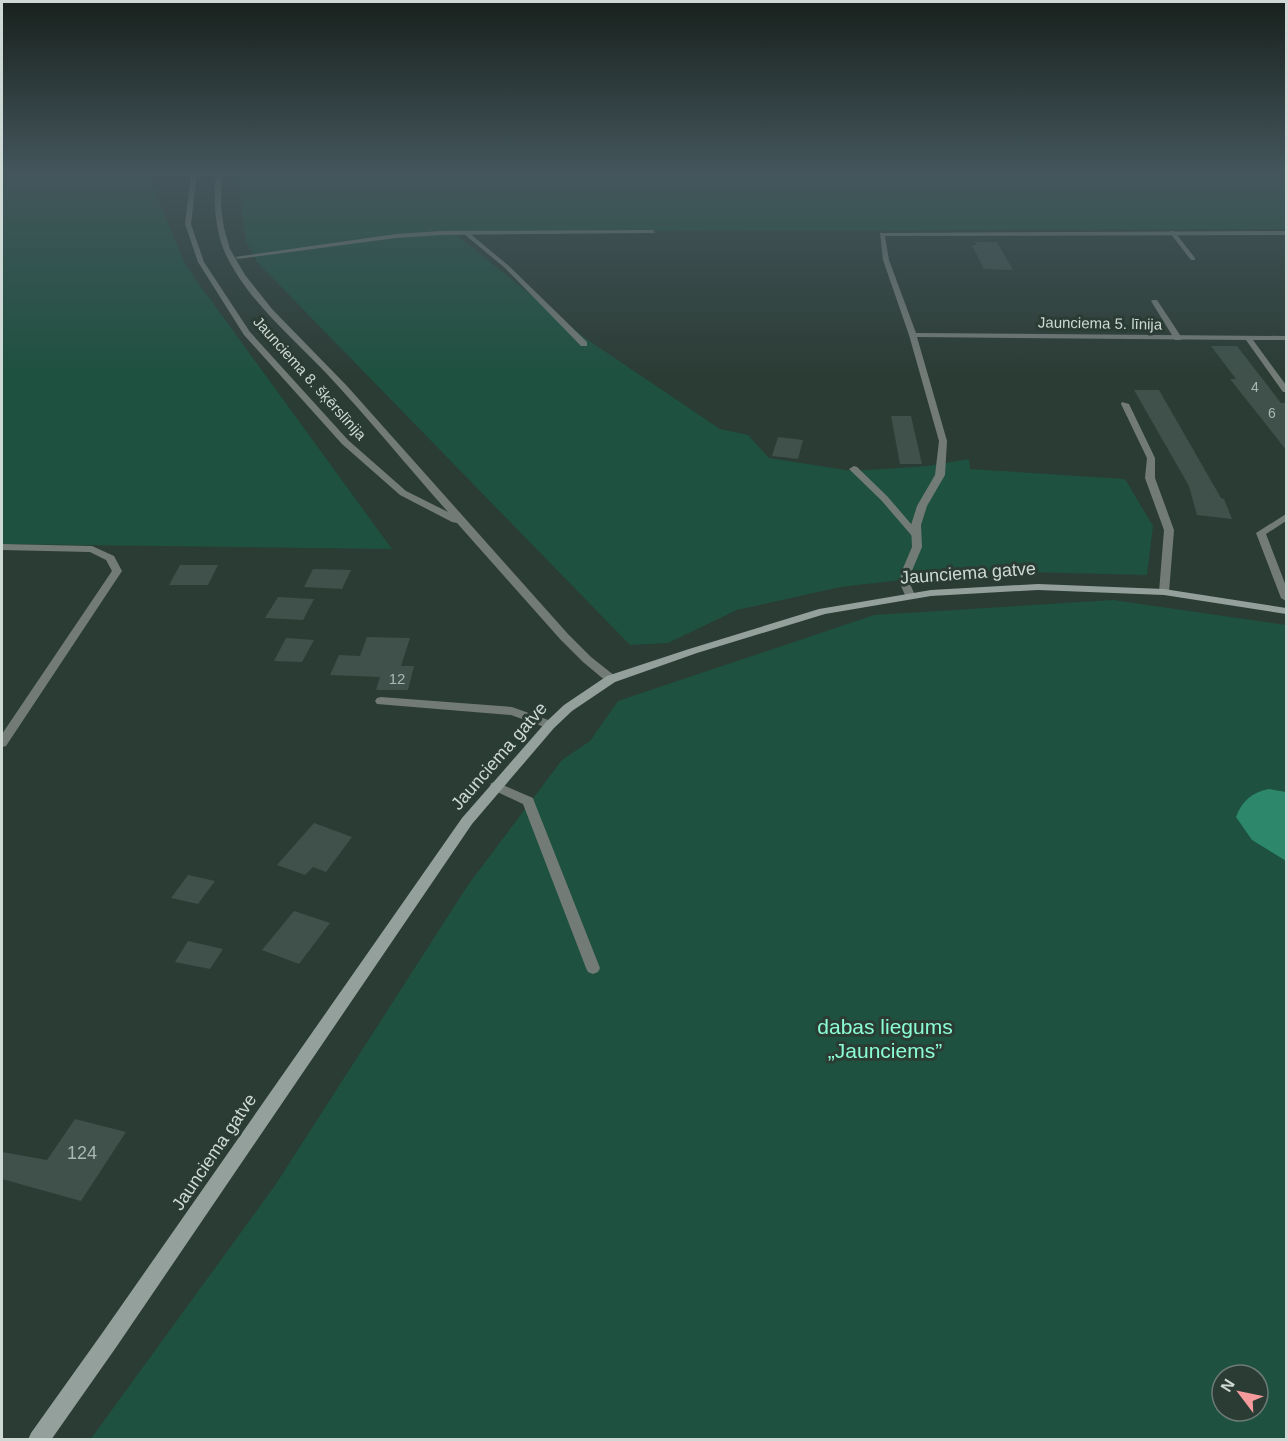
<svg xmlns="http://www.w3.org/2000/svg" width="1288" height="1441" font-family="Arial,sans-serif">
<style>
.green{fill:#1e5140;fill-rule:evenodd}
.water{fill:#2d886b}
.building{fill:#3f514a}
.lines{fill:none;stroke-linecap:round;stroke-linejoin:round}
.service{fill:#737b77;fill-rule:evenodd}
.minor{fill:#737b77;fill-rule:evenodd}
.secondary{fill:#93a09b;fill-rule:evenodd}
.labels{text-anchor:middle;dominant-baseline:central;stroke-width:6;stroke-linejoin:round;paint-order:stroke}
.far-number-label{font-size:14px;fill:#aab6b2}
.far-street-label{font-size:15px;fill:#ced8d4;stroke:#2b3c35}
.number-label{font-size:15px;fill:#aab6b2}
.street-label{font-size:18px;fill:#ced8d4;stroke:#2b3c35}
.near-number-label{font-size:18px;fill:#aab6b2}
.near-park-label{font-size:21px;fill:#8bfdd4;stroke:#2b3c35}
</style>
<rect width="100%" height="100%" fill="#2b3c35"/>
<!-- green -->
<path class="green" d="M 2,174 L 147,174 L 184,261 L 196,280 L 392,549 L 2,544 Z
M 237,174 L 1286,174 L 1286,229 L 453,232 L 582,336 L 720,429 L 748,435 L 769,458 L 852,471 L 928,466 L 969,459 L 970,469 L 1125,479 L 1153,526 L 1147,575 L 980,571 L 840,587 L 737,610 L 668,643 L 630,645 L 257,262 L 246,241 Z
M 1113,600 L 1286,625 L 1286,1439 L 90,1440 L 274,1187 L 468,885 L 562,760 L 590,741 L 618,701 L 874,615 ZM 1222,1375 L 1258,1375 L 1258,1411 L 1222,1411 Z"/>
<!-- water -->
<path class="water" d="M 1269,789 L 1286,792 L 1286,861 L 1252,840 L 1236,817 C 1242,801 1252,792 1269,789 Z"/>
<!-- building -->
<path class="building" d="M 975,242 L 997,242 L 1013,270 L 984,269 L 972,245 L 977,245 Z
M 1211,346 L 1237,346 L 1281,403 L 1287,403 L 1287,451 L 1230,379 L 1236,379 Z
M 1134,390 L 1159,390 L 1221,498 L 1224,499 L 1232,519 L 1197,515 L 1189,486 Z
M 891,416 L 911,416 L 922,464 L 900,464 Z
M 778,437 L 803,440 L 798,459 L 772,456 Z
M 180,565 L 218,565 L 208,585 L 169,585 Z
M 313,569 L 351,570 L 342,589 L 304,587 Z
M 278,597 L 314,599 L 303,620 L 265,618 Z
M 367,637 L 410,638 L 401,666 L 414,666 L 408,690 L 376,690 L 380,677 L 330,675 L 339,655 L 360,656 Z
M 286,638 L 314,640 L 302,662 L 274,661 Z
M 314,823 L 352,837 L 326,872 L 313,867 L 305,875 L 277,865 Z
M 188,875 L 215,881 L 198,904 L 171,898 Z
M 294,911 L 330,923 L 299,964 L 262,950 Z
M 188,941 L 223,949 L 210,969 L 175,962 Z
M 75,1119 L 126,1132 L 81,1201 L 2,1179 L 2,1152 L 47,1160 Z"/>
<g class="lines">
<!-- service -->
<path class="service" d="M 1170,231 L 1174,231 L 1195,258 L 1195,260 L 1191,260 L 1170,233 Z
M 464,232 L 468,232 L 509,266 L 587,342 L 587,346 L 581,346 L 505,268 L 464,234 Z
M 1153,300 L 1157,300 L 1182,338 L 1181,340 L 1175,340 L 1151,301 Z
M 854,466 L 857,467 L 887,496 L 918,532 L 918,536 L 912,536 L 881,500 L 851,471 L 849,469 Z
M 381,697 L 512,707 L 554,722 L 556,725 L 550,729 L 511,715 L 377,704 L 375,701 L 377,698 Z
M 496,782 L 533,798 L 534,801 L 600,968 L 598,972 L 593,974 L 588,972 L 586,968 L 523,804 L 491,789 L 490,786 L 491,783 Z"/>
<!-- minor -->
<path class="minor" d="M 191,174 L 197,174 L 191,224 L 204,262 L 250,332 L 348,440 L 406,491 L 448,512 C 407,466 369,419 327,374 C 292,337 249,302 226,255 C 215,231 213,201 216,174 L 222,174 L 221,206 L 224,228 L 230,249 L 245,275 L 272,309 L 347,386 L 568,634 L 591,657 L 615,676 L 617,679 L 615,682 L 607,682 L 583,662 L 560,639 L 457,523 L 452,522 L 400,495 L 342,444 L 244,335 L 198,262 L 185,224 Z
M 653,230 L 655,233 L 441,235 L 396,238 L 238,259 L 235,257 L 396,234 L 441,231 Z
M 1286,231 L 1286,235 L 885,236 L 889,260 L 916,333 L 1286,336 L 1286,340 L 1253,340 L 1286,385 L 1286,392 L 1283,392 L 1246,340 L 917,337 L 947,441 L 945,475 L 927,506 L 921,525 L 922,547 L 911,573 L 910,584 L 915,595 L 914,597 L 906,597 L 900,584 L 901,573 L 912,547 L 911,525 L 917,506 L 935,475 L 939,441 L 909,335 L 883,260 L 880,233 Z
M 1122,402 L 1129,404 L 1155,458 L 1155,478 L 1174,530 L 1169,592 L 1164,595 L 1159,592 L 1164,530 L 1145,478 L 1147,458 L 1121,404 Z
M 1286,514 L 1286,521 L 1266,534 L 1286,586 L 1286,601 L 1281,598 L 1256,533 Z
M 2,544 L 92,546 L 114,556 L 122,571 L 6,746 L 2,747 L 2,734 L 112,571 L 106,560 L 90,552 L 2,550 Z"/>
<!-- secondary -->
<path class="secondary" d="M 1038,584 L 1164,589 L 1286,608 L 1286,614 L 1164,595 L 1038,590 L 931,596 L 825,614 L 697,653 L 615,682 L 572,711 L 554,728 L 472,824 L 117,1346 L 51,1440 L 28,1440 L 31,1433 L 103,1332 L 462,818 L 546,722 L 564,705 L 607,676 L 689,649 L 819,609 L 931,590 Z"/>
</g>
<!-- sky -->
<linearGradient id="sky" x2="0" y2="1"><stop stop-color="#18211d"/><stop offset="0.46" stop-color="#44565c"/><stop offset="1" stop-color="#44565c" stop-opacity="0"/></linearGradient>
<rect width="1288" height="376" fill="url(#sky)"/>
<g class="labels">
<!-- far-number labels -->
<g class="far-number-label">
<text x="1255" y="387">4</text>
<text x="1272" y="413">6</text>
</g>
<!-- far-street labels -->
<g class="far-street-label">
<text transform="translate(1100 323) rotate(1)">Jaunciema 5. līnija</text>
<text transform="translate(310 378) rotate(48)">Jaunciema 8. šķērslīnija</text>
</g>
<!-- number labels -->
<g class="number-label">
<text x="397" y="678">12</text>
</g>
<!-- street labels -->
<g class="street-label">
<text transform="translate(968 573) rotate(-4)">Jaunciema gatve</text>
<text transform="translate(499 756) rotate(-49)">Jaunciema gatve</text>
<text transform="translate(214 1152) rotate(-56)">Jaunciema gatve</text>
</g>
<!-- near-number labels -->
<g class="near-number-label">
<text x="82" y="1153">124</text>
</g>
<!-- near-park labels -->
<g class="near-park-label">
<text x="885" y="1026">dabas liegums<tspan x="885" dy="24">„Jaunciems”</tspan></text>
</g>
</g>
<!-- border -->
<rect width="1288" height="1441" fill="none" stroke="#ced8d4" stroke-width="6"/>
<!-- north arrow -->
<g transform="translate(1240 1393) rotate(302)"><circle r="28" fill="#2b3c35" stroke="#6c7a75" stroke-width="1.5"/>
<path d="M0-4.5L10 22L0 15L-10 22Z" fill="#f59b9d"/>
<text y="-9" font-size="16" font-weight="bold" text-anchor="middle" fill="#ced8d4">N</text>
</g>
</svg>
